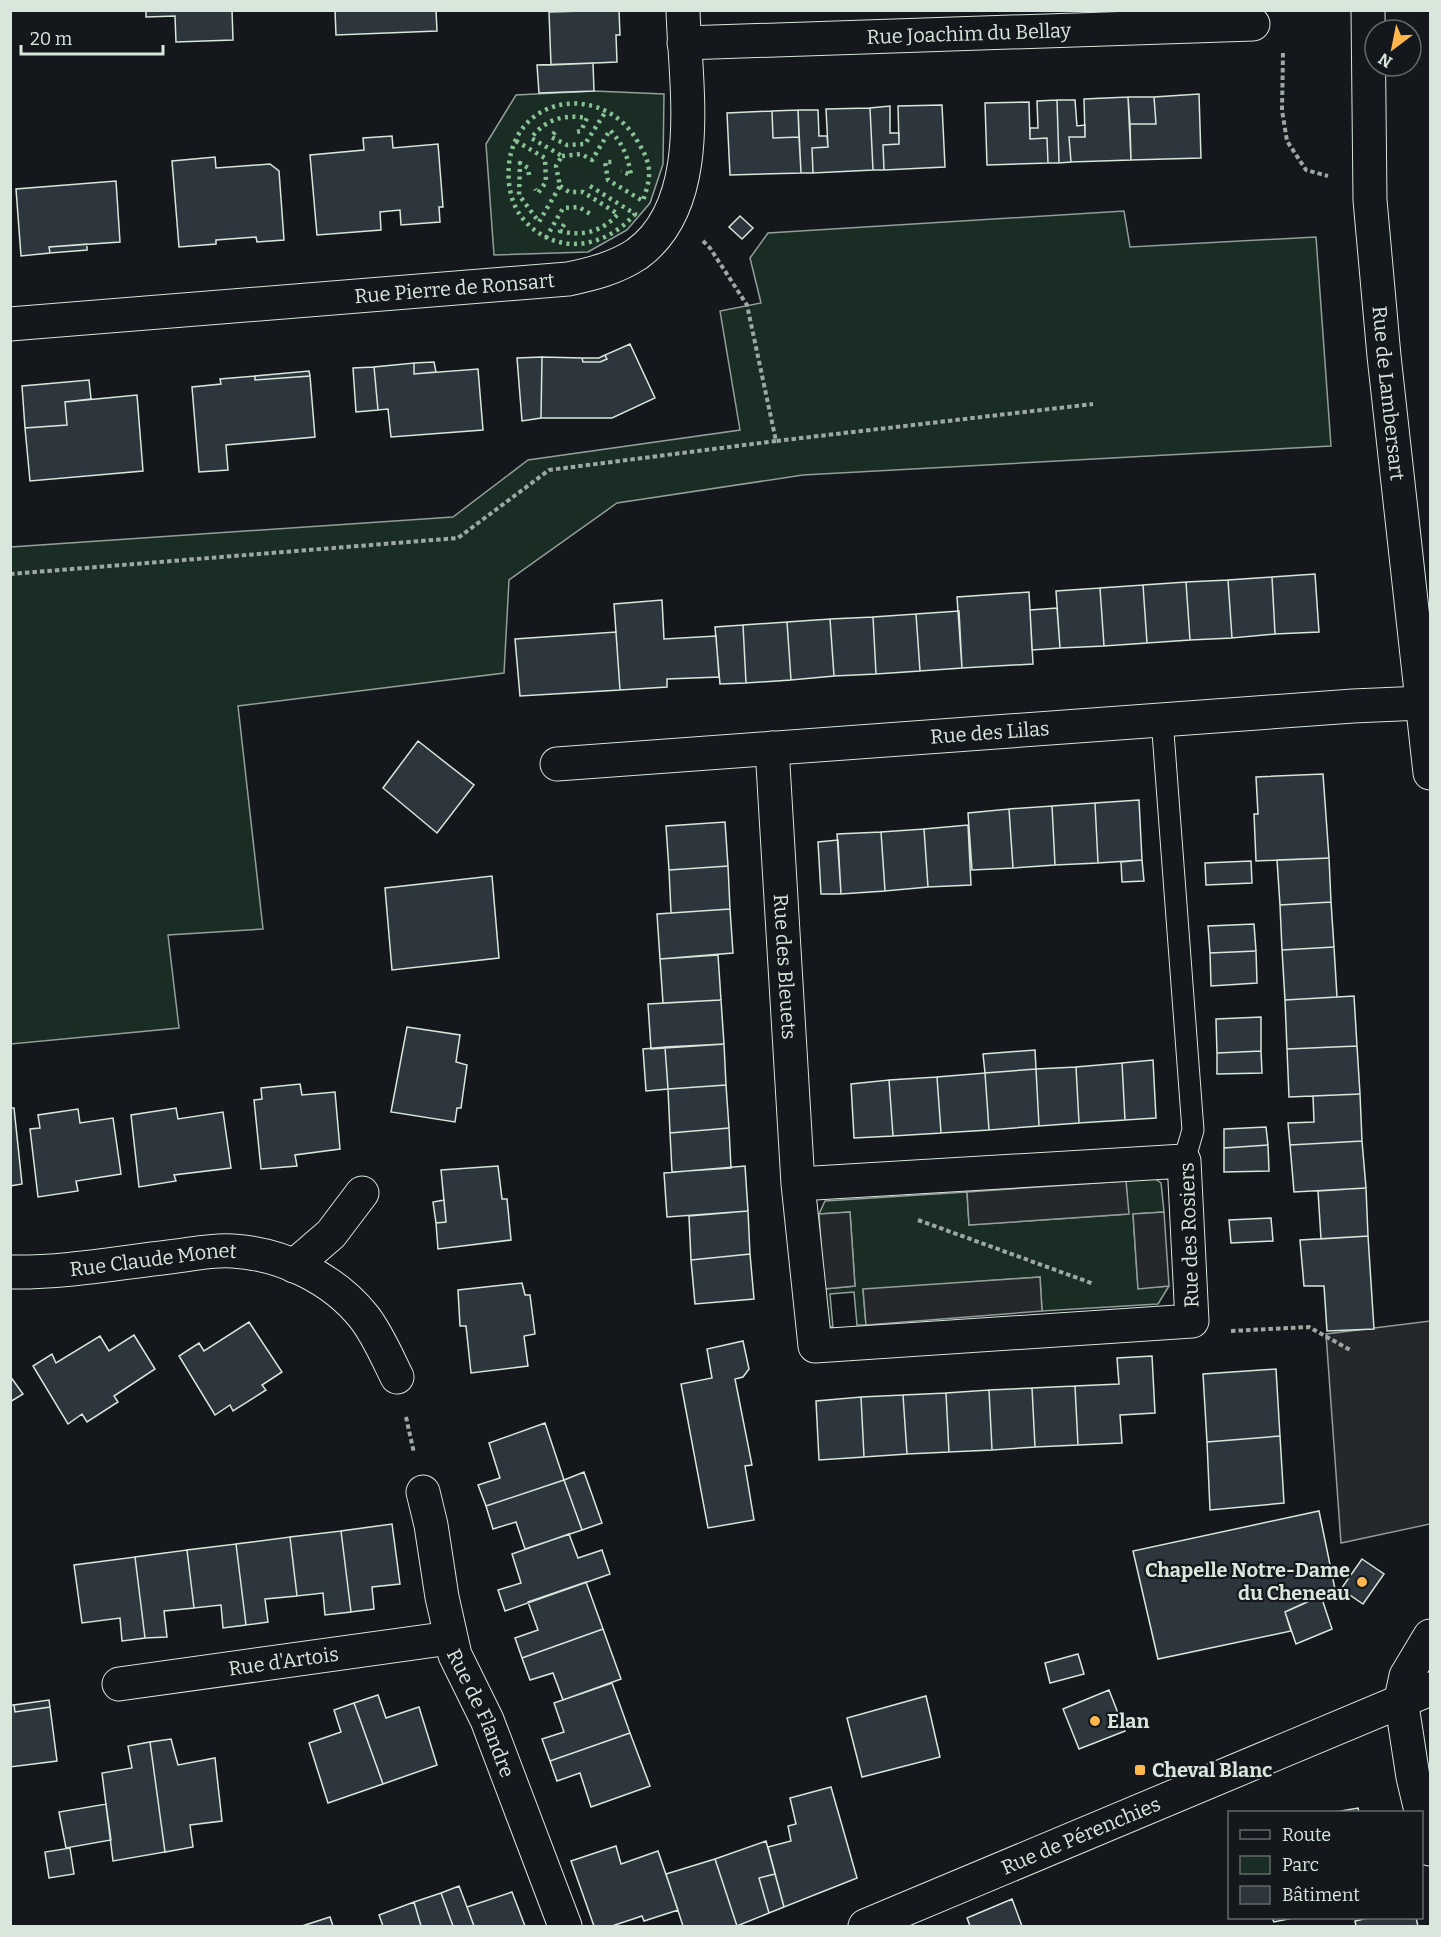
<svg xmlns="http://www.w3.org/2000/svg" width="1441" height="1937" font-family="Bitter,serif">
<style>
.green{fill:#1a2d24;stroke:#939e99;stroke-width:1.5}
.parking{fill:#24282b;stroke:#939e99;stroke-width:1.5}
.building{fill:#2c363c;stroke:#d8e6dc;stroke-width:1.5}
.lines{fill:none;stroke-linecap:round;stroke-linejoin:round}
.service-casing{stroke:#d8e6dc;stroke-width:23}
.minor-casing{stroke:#d8e6dc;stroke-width:35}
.tertiary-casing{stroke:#d8e6dc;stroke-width:35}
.secondary-casing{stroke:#d8e6dc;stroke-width:35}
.path{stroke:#9da8a2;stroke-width:4;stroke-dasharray:4.5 3;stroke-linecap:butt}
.service{stroke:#14181c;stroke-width:21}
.minor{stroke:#14181c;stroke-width:33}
.tertiary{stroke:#14181c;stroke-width:33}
.secondary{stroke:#14181c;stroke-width:33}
.hedge{stroke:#8ac095;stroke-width:4.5;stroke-dasharray:3 4.5;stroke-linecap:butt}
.poi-dot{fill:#ffb74d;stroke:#14181c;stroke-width:2}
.labels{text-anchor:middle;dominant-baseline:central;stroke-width:4.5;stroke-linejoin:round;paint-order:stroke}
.street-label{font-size:20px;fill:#d8e6dc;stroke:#14181c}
.poi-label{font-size:20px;font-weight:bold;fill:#d8e6dc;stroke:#14181c;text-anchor:start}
</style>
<rect width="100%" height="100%" fill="#14181c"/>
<!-- green -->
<path class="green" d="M 594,91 L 664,94 L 663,164 L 650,203 L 627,230 L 588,252 L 494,255 L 486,144 L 516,95 Z
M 1124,211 L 1130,247 L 1316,237 L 1331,446 L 803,475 L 617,503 L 509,580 L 504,673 L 238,706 L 263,929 L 168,935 L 179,1028 L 11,1044 L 11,547 L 453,517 L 528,460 L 740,430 L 720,311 L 761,303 L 750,258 L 768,233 Z
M 1154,1178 L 1161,1183 L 1164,1212 L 1133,1214 L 1138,1288 L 1169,1286 L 1158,1304 L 1042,1311 L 1040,1277 L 863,1290 L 866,1325 L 857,1325 L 854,1292 L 830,1294 L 833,1328 L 824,1322 L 824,1289 L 855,1286 L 850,1212 L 819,1214 L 825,1201 L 967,1192 L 969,1225 L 1128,1214 L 1126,1181 Z"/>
<!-- parking -->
<path class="parking" d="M 1126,1181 L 1129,1214 L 969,1225 L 967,1192 Z
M 850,1212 L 855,1286 L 824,1289 L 819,1214 Z
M 1164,1212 L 1169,1286 L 1138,1289 L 1133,1214 Z
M 1040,1277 L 1042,1311 L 866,1325 L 863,1289 Z
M 1430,1321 L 1430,1524 L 1341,1543 L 1326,1334 Z"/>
<!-- building -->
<path class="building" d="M 146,10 L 232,10 L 233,40 L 176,42 L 175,16 L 146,17 Z
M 335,10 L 436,10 L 437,31 L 336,35 Z
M 549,10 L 593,10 L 549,12 Z
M 619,10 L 620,35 L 616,35 L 617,62 L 551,65 L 549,12 Z
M 593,63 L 594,91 L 539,93 L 537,65 Z
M 1199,94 L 1201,158 L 1131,160 L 1130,124 L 1156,124 L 1154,97 Z
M 1128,97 L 1154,97 L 1156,124 L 1130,124 Z
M 1128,97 L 1131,160 L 1071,162 L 1069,137 L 1085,137 L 1084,99 Z
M 1057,100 L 1075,100 L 1077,126 L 1085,125 L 1085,137 L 1069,137 L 1071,162 L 1059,163 Z
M 1057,100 L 1059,163 L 1048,163 L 1047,138 L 1030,139 L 1030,128 L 1038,128 L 1037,101 Z
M 1029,102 L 1030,139 L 1047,138 L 1048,163 L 987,165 L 985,103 Z
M 942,105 L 945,167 L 884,170 L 883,145 L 899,144 L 898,106 Z
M 890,106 L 890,133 L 899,133 L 899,144 L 883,145 L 884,170 L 873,170 L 870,108 Z
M 870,108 L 873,170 L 813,173 L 812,148 L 828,147 L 826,109 Z
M 798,110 L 799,137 L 773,138 L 772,111 Z
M 798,110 L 818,110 L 819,136 L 827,136 L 828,147 L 812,148 L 813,173 L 801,173 Z
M 772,111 L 773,138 L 799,137 L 801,173 L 730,175 L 727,113 Z
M 392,136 L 393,148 L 438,144 L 443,207 L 439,207 L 440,222 L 401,225 L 400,210 L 380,212 L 381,230 L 317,235 L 310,155 L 364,150 L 363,138 Z
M 215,157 L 216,168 L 270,164 L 279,171 L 284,240 L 257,242 L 256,237 L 216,240 L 216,244 L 179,247 L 172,161 Z
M 116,181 L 120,242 L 49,247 L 50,253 L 21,256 L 16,189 Z
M 740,216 L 753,228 L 742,239 L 729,227 Z
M 87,244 L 87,250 L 50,253 L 49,247 Z
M 630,344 L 655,398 L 612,418 L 541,418 L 542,357 L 582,358 L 583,362 L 600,362 L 607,359 L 605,355 Z
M 605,355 L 607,359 L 600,362 L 583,362 L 582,358 L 599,358 Z
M 542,357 L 541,418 L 522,421 L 517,358 Z
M 434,362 L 436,372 L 414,374 L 414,363 Z
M 414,363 L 414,374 L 478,369 L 483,430 L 391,437 L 388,409 L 378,410 L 374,367 Z
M 374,367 L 378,410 L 356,412 L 353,368 Z
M 309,371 L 310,376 L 255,380 L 255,376 Z
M 255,376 L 255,380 L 310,376 L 315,437 L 226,445 L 228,470 L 199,472 L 192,387 L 221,384 L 220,379 Z
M 89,380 L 91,399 L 65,402 L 67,425 L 25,428 L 22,386 Z
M 137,395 L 143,471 L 30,481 L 25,428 L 67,425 L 65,402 Z
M 1315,574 L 1319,632 L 1275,634 L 1272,577 Z
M 1272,577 L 1275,634 L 1232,638 L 1228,580 Z
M 1228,580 L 1232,638 L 1190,640 L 1186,582 Z
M 1186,582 L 1190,640 L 1147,643 L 1143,585 Z
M 1143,585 L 1147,643 L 1104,646 L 1100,588 Z
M 1100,588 L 1104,646 L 1060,648 L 1056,591 Z
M 1029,592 L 1033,664 L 962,668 L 957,597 Z
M 662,600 L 664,639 L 716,636 L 719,677 L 667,679 L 667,687 L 620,690 L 614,604 Z
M 1057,608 L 1060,648 L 1032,650 L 1030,610 Z
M 959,611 L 962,668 L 920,671 L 916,614 Z
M 916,614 L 920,671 L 876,674 L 873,617 Z
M 873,617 L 876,674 L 834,676 L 830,619 Z
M 830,619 L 834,676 L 791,680 L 787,622 Z
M 787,622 L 791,680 L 746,683 L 743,625 Z
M 743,625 L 746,683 L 720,684 L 715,627 Z
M 616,632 L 620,690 L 520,696 L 515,639 Z
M 418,741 L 474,785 L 437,833 L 383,788 Z
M 1323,774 L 1329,858 L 1256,861 L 1254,814 L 1258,814 L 1256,777 Z
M 1139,800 L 1142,860 L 1098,863 L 1095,803 Z
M 1095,803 L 1098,863 L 1055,865 L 1052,806 Z
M 1052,806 L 1055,865 L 1013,868 L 1009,809 Z
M 1009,809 L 1013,868 L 972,870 L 968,813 Z
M 725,822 L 728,866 L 669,870 L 666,826 Z
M 968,825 L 971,885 L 928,887 L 924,829 Z
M 924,829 L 928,887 L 885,891 L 881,832 Z
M 881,832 L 885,891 L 841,894 L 837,834 Z
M 838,840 L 841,894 L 821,894 L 818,842 Z
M 1329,858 L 1331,902 L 1280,905 L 1277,860 Z
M 1142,860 L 1144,881 L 1122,882 L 1121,862 Z
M 1251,861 L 1252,883 L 1206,885 L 1205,863 Z
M 728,866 L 730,909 L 671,913 L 669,870 Z
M 492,876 L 499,958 L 392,970 L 385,888 Z
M 1331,902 L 1334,947 L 1282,950 L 1280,905 Z
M 730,909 L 733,953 L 660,959 L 657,914 Z
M 1254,924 L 1256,951 L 1210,953 L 1208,926 Z
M 1334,947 L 1337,997 L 1285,1000 L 1282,950 Z
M 1256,951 L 1257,983 L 1211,986 L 1210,953 Z
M 718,955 L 721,1000 L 663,1003 L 660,959 Z
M 1354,996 L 1357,1046 L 1287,1049 L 1285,1000 Z
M 721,1000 L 724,1044 L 651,1049 L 648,1004 Z
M 1261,1017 L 1261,1051 L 1217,1053 L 1216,1019 Z
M 407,1027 L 460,1035 L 456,1062 L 467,1065 L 461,1108 L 457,1108 L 455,1122 L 391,1112 Z
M 724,1044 L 726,1085 L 668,1089 L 665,1047 Z
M 1357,1046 L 1360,1094 L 1289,1097 L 1287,1049 Z
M 665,1047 L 668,1089 L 646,1091 L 643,1049 Z
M 1035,1050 L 1036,1069 L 985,1073 L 983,1054 Z
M 1261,1051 L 1262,1073 L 1217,1074 L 1217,1053 Z
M 1153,1060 L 1156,1118 L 1125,1120 L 1122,1063 Z
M 1122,1063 L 1125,1120 L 1079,1123 L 1076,1067 Z
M 1076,1067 L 1079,1123 L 1039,1126 L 1036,1069 Z
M 1036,1069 L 1039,1126 L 989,1130 L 985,1073 Z
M 985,1073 L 989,1130 L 941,1133 L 937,1077 Z
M 937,1077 L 941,1133 L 893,1136 L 889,1080 Z
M 889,1080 L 893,1136 L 854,1138 L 851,1084 Z
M 300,1084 L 302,1095 L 335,1092 L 340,1149 L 295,1155 L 297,1166 L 261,1169 L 254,1100 L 262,1099 L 261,1088 Z
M 726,1085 L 729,1128 L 670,1133 L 668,1089 Z
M 1360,1094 L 1362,1141 L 1290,1145 L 1288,1123 L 1314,1122 L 1313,1096 Z
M 10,1108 L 14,1108 L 22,1184 L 10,1186 Z
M 176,1108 L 178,1119 L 223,1112 L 231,1168 L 174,1175 L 176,1181 L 139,1187 L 131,1115 Z
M 78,1109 L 80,1123 L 113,1118 L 121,1174 L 76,1181 L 78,1191 L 38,1197 L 30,1129 L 40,1128 L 38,1115 Z
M 1266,1127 L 1268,1145 L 1224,1148 L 1224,1129 Z
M 729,1128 L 731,1168 L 672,1172 L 670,1133 Z
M 1362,1141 L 1366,1188 L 1294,1192 L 1290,1145 Z
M 1268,1145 L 1269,1171 L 1224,1172 L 1224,1148 Z
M 498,1166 L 502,1199 L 507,1199 L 511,1240 L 438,1249 L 436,1223 L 446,1222 L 441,1170 Z
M 745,1166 L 748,1211 L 667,1217 L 664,1173 Z
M 1366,1188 L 1368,1236 L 1321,1239 L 1318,1191 Z
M 444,1200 L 446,1222 L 436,1223 L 433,1202 Z
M 748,1211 L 750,1254 L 691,1260 L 689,1216 Z
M 1271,1218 L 1273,1241 L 1231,1243 L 1229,1220 Z
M 1368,1236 L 1374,1329 L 1327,1331 L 1324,1286 L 1304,1286 L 1300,1240 Z
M 750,1254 L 754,1299 L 695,1304 L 691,1260 Z
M 522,1283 L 525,1295 L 530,1295 L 535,1334 L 524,1336 L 528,1366 L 471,1373 L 466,1326 L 460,1326 L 458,1290 Z
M 249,1322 L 282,1372 L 262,1385 L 266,1390 L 233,1411 L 230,1405 L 215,1415 L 179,1356 L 199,1343 L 204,1351 Z
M 134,1335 L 155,1369 L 114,1396 L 118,1402 L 87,1422 L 82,1414 L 68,1424 L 33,1366 L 52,1354 L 56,1363 L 100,1336 L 109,1351 Z
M 743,1341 L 749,1369 L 743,1377 L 735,1379 L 752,1465 L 745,1466 L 754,1520 L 708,1528 L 681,1384 L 712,1378 L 707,1349 Z
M 1152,1356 L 1155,1413 L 1120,1415 L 1122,1443 L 1078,1445 L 1075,1386 L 1119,1384 L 1117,1358 Z
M 1276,1369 L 1280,1436 L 1207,1442 L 1203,1374 Z
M 10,1376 L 23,1394 L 10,1402 Z
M 1075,1386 L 1078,1445 L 1035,1447 L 1032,1388 Z
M 1032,1388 L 1035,1447 L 992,1450 L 989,1390 Z
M 989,1390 L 992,1450 L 949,1452 L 946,1393 Z
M 946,1393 L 949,1452 L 907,1454 L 903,1395 Z
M 903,1395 L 907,1454 L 864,1457 L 861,1397 Z
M 861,1397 L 864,1457 L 819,1460 L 816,1401 Z
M 545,1423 L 564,1480 L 486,1506 L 478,1485 L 500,1478 L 489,1443 Z
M 1280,1436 L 1284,1503 L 1210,1510 L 1207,1442 Z
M 584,1472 L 602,1523 L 582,1530 L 564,1480 Z
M 564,1480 L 582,1530 L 525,1549 L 516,1522 L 493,1529 L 486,1506 Z
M 1319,1511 L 1335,1589 L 1285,1612 L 1291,1631 L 1158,1659 L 1133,1551 Z
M 392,1524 L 400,1584 L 372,1587 L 374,1609 L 351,1612 L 341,1531 Z
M 341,1531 L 351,1612 L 325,1615 L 323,1593 L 297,1596 L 290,1537 Z
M 569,1534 L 578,1558 L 602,1550 L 610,1574 L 505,1611 L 498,1590 L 521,1583 L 512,1554 Z
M 290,1537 L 297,1596 L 265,1599 L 268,1622 L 246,1625 L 236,1544 Z
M 236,1544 L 246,1625 L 223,1628 L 221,1605 L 194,1608 L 187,1550 Z
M 187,1550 L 194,1608 L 164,1611 L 167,1637 L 145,1638 L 135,1557 Z
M 135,1557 L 145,1638 L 122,1641 L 120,1618 L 82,1623 L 74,1565 Z
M 1362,1559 L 1384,1574 L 1363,1604 L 1341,1589 Z
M 586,1582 L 603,1629 L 522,1658 L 515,1638 L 538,1630 L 528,1602 Z
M 1321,1596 L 1332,1629 L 1296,1644 L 1285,1612 Z
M 603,1629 L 621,1679 L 563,1700 L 553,1673 L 530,1680 L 522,1658 Z
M 1078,1654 L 1084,1674 L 1050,1683 L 1045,1663 Z
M 612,1683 L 630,1733 L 550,1761 L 542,1739 L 564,1732 L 554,1703 Z
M 1109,1690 L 1125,1731 L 1079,1749 L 1063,1709 Z
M 378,1695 L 386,1718 L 419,1707 L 437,1765 L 383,1784 L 354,1703 Z
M 926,1696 L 940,1757 L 862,1777 L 847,1718 Z
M 49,1700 L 50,1707 L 15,1712 L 14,1705 Z
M 354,1703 L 383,1784 L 328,1803 L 309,1743 L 341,1732 L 334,1710 Z
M 10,1705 L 14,1705 L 15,1712 L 50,1707 L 57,1761 L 10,1767 Z
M 630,1733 L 650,1786 L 591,1807 L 580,1773 L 557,1781 L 550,1761 Z
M 171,1739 L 178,1765 L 215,1758 L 222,1821 L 190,1825 L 193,1847 L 165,1852 L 150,1742 Z
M 150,1742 L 165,1852 L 113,1861 L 102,1773 L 132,1768 L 128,1746 Z
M 831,1787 L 857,1878 L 784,1907 L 768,1847 L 791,1841 L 788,1826 L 796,1824 L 790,1798 Z
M 106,1804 L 111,1840 L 66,1848 L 59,1812 Z
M 1358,1808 L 1359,1812 L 1335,1812 Z
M 766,1841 L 775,1874 L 759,1878 L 769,1913 L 737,1926 L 715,1859 Z
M 616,1846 L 621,1864 L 658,1851 L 678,1910 L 644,1921 L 642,1916 L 612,1926 L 594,1926 L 571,1861 Z
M 70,1848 L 74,1874 L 49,1878 L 45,1852 Z
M 715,1859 L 737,1926 L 683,1926 L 666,1874 Z
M 775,1874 L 784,1907 L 769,1913 L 759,1878 Z
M 459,1886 L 467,1907 L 474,1926 L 453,1926 L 441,1893 Z
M 512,1892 L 525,1926 L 474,1926 L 467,1907 Z
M 441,1893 L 453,1926 L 419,1926 L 421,1926 L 414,1902 Z
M 1012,1899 L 1022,1926 L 970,1926 L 967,1918 Z
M 414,1902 L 421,1926 L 383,1926 L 379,1915 Z
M 330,1917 L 333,1926 L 302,1926 Z
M 1272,1918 L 1293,1918 L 1274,1922 Z
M 1368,1918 L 1416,1918 L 1418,1926 L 1356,1926 L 1355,1921 Z"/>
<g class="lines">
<!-- service casing -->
<g class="service-casing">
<path id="service" d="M 1162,719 L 1193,1130 L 1184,1161"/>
</g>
<!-- minor casing -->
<g class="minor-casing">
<g id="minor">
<path id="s1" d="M 684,43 L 1253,24"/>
<path id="s2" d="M 10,324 L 568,279 C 592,274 616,268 637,254 C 707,203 685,85 683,10"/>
<path id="s3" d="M 772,748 L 798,1184 L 815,1346 L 1192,1321 L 1184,1161 L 798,1184"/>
<path id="s4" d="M 557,764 L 1353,706 L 1422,703"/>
<path d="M 294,1266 L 331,1234 L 362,1193"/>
<path id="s5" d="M 10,1272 C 63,1273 117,1263 169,1257 C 190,1255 212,1249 233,1251 C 282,1254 333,1278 364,1317 C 378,1335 387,1357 397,1377"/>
<path id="s6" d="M 423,1492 L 431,1525 L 442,1597 L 455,1655 L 487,1720 L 565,1926"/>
<path id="s7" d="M 119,1684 L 450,1638"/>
</g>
</g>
<!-- tertiary casing -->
<g class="tertiary-casing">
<path id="tertiary" d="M 1401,1699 L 1413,1777 L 1430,1849"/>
</g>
<!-- secondary casing -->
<g class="secondary-casing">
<g id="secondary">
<path id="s8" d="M 1368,10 L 1370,200 L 1384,356 L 1430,773"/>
<path d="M 1401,1699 L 1406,1676 L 1430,1636"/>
<path id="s9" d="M 865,1926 L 1430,1689"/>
</g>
</g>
<!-- path -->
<path class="path" d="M 1283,53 L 1282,110 L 1287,141 L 1306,170 L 1328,176
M 703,241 L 710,248 L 747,305 L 776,441 L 1093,404
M 10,574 L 458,538 L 549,470 L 776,441
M 918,1220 L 1094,1284
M 1231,1331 L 1309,1327 L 1352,1351
M 406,1417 L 414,1453"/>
<!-- service -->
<use href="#service" class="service"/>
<!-- minor -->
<use href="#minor" class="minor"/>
<!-- tertiary -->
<use href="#tertiary" class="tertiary"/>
<!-- secondary -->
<use href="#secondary" class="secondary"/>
<!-- hedge -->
<path class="hedge" d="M 555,132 L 551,137 L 567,145 L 585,144 L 606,111
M 516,141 L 545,158 L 546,182 L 538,193 L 535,189
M 562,156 L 581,154 L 592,160 L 610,130 C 623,144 628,157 631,175 L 621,171
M 529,175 L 528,168 L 520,163 L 519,195 L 539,222 L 560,186 L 556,166 L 562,156 L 531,138 C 546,119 564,114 587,118 L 581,131 L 576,132
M 560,186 L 569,192 L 583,192 L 618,214 C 603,231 583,237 560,231 L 565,223
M 590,186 L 635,214 C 605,248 557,257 524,220 C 511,205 507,184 509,164 C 517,92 607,83 639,144 C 644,152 648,160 649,170 C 650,180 646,191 643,201 L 608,180 L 605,162 L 613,162
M 546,238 L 563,208 L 579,207 L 592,215"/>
</g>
<!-- markers -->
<g class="poi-dot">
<circle cx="1362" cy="1582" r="6"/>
<circle cx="1095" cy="1721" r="6"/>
<rect x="1134" y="1764" width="12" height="12" rx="3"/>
</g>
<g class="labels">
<!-- street labels -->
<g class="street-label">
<text stroke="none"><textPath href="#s1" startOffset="285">Rue Joachim du Bellay</textPath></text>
<text stroke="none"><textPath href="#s2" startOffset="446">Rue Pierre de Ronsart</textPath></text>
<text stroke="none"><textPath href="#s8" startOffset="384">Rue de Lambersart</textPath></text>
<text stroke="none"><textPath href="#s4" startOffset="434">Rue des Lilas</textPath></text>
<text stroke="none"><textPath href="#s3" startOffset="219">Rue des Bleuets</textPath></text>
<text transform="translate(1189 1235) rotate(-92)">Rue des Rosiers</text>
<text stroke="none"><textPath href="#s5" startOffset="144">Rue Claude Monet</textPath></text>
<text stroke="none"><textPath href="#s7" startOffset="166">Rue d'Artois</textPath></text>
<text stroke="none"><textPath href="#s6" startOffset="230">Rue de Flandre</textPath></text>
<text stroke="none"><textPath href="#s9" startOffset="234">Rue de Pérenchies</textPath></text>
</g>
<!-- poi labels -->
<g class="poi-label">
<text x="1350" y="1570" text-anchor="end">Chapelle Notre-Dame<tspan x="1350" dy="23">du Cheneau</tspan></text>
<text x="1107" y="1721">Elan</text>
<text x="1152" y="1770">Cheval Blanc</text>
</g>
</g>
<!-- border -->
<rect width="1441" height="1937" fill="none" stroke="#d8e6dc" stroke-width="24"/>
<!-- legend -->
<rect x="1228" y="1811" width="195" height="108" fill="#14181c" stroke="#626a69" stroke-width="1.5"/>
<rect x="1240" y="1830" width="30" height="9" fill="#14181c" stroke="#626a69" stroke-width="1.5"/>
<text x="1282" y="1841" font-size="18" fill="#d8e6dc">Route</text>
<rect x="1240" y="1856" width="30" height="18" fill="#1a2d24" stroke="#626a69" stroke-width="1.5"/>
<text x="1282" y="1871" font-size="18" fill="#d8e6dc">Parc</text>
<rect x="1240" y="1886" width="30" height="18" fill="#2c363c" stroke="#626a69" stroke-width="1.5"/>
<text x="1282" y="1901" font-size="18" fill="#d8e6dc">Bâtiment</text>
<!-- north arrow -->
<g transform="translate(1393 48) rotate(212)"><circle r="28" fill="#14181c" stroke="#626a69" stroke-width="1.5"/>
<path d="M0-4.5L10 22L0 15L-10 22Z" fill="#ffb74d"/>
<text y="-9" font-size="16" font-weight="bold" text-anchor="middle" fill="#d8e6dc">N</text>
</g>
<!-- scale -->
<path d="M21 45v9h142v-9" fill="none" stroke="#d8e6dc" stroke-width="3"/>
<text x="30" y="45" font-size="18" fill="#d8e6dc" stroke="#14181c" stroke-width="4.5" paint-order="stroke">20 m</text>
</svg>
